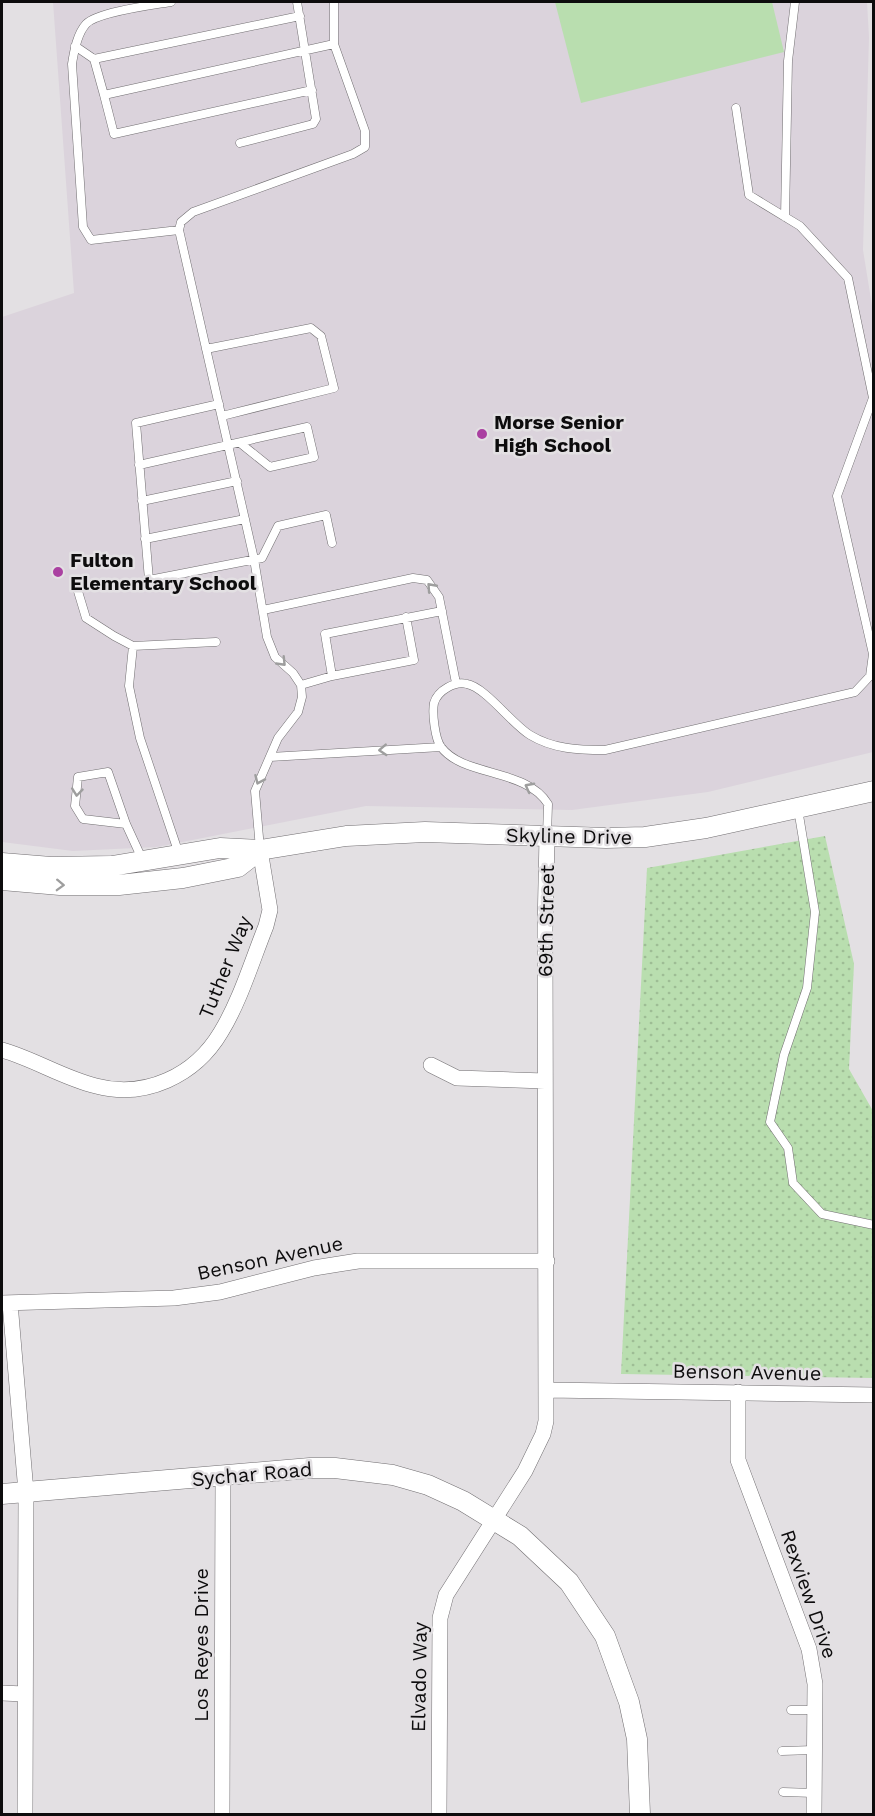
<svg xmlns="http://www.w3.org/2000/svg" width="875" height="1816" font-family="'Work Sans',sans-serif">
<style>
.built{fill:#dbd3dc}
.grass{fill:url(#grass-dots)}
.pitch{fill:#b9deaf}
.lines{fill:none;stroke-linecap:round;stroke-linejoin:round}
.lane-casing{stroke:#716e71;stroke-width:9}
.street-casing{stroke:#716e71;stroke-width:16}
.secondary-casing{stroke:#716e71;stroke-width:21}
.lane{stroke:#fff;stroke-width:8}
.street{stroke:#fff;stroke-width:15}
.secondary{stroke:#fff;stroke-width:20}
.oneway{stroke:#9e9e9e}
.poi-dot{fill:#aa40a1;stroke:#e3e0e3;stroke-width:2}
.labels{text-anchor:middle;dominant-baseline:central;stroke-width:5;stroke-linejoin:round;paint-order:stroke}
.poi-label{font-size:20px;font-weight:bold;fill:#0d0c0d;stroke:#e3e0e3;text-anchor:start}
.street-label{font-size:20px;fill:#0d0c0d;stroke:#e3e0e3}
</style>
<defs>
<pattern id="grass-dots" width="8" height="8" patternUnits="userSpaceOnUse" patternTransform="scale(1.5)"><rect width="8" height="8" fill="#b9deaf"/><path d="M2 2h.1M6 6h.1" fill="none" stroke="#9ebd95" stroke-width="1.8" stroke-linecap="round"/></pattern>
</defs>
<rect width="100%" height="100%" fill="#e3e0e3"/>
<!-- built -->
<path class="built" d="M 53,2 L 867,2 L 869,37 L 863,250 L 874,318 L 873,752 L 708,792 L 572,810 L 366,806 L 157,847 L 73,851 L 2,842 L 2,317 L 74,293 Z"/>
<!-- grass -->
<path class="grass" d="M 825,836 L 854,964 L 849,1069 L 873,1111 L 873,1378 L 621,1374 L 647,868 Z"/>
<!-- pitch -->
<path class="pitch" d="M 555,2 L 772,2 L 784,52 L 581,103 Z"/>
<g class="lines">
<!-- lane casing -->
<g class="lane-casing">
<path id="lane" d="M 171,2 C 153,5 97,12 86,24 C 77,34 74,51 72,64 L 83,227 L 91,240 L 179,230 L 254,559 L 267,637 L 275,657 L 293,673 L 301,685 L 302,697 L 298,712 L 278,738 L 255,791 L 260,849
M 75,46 L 94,59 L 104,95 L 334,44
M 94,59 L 300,16
M 104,95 L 114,134 L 312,90
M 240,143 L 313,124 L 316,119 L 297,2
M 785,217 L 788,61 L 795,2
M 179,230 L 181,222 L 193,212 L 353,154 L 365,147 L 365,131 L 334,44 L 334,2
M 206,349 L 311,328 L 321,336 L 334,388 L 222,416
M 219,404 L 136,423 L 149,580 L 262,558 L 278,526 L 326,515 L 332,543
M 139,465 L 307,427 L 314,457 L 270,467 L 240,443
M 142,501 L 237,481
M 145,539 L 245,519
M 77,588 L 86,618 L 114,636 L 133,646 L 216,642
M 263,610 L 413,578 L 427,580 L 439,597 L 456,683
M 133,646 L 129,686 L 140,738 L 179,854
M 332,676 L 325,634 L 442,611
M 301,685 L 332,676 L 414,660 L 406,617
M 270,757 L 441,747
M 798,809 L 815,912 L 807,988 L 784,1055 L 770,1122 L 788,1148 L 793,1183 L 822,1214 L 874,1225
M 126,824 L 83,819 L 75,806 L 78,777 L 108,772 L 126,824 L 143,861
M 547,836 L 548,804 C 526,768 463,777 441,747 C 435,739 432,713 434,703 C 438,690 455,681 467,684 C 485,687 512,724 530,735 C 553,749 578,750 605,750 L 855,692 L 870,676 L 873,654 L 837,496 L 873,398 L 848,278 L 800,226 L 749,195 L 736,108
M 791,1710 L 814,1710
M 782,1751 L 814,1750
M 783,1792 L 814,1793"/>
</g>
<!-- street casing -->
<g class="street-casing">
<path id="street" d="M 2,1050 C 34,1059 63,1078 96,1086 C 145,1099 195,1076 221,1032 C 240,1001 252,961 266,926 L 270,910 L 260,850
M 431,1065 L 457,1078 L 545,1081
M 2,1303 L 174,1298 L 220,1292 L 314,1268 L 358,1261 L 547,1261
M 10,1303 L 26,1492 L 25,1814
M 547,1390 L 874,1395
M 738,1392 L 738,1460 L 809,1649 L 815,1684 L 814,1814
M 2,1693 L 24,1694
M 222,1814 L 223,1476
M 439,1814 L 440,1618 L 446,1595 L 525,1471 L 543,1434 L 546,1421 L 545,929 L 547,837"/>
</g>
<!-- secondary casing -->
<g class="secondary-casing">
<path id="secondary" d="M 2,863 L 51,867 L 112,866 L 220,848 L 260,850 L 346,836 L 425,832 L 606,838 L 645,837 L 706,828 L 874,791
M 2,880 L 60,885 L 119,885 L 183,878 L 238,867 L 260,850
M 2,1494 L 310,1468 L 335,1468 L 393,1475 L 428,1485 L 463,1501 L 520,1536 L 569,1582 L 605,1636 L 629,1702 L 637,1739 L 640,1814"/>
</g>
<!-- lane -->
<use href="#lane" class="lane"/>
<!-- street -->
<use href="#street" class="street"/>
<!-- secondary -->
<use href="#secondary" class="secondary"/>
</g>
<!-- one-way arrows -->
<defs><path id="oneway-chevron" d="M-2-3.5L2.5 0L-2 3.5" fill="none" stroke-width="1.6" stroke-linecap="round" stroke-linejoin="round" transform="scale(1.5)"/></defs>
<g class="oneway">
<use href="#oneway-chevron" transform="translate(431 587) rotate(-132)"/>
<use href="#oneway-chevron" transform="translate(282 662) rotate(46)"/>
<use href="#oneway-chevron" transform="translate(383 750) rotate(177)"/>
<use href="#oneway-chevron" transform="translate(259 780) rotate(114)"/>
<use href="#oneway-chevron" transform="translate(529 787) rotate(-152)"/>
<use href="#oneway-chevron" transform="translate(77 792) rotate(96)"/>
<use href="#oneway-chevron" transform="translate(60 885) rotate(2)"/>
</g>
<!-- markers -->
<g class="poi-dot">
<circle cx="482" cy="434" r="6"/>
<circle cx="58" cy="572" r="6"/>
</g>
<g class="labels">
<!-- poi labels -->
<g class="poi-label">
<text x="494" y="422">Morse Senior<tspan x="494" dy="23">High School</tspan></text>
<text x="70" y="560">Fulton<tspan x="70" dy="23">Elementary School</tspan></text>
</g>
<!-- street labels -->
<g class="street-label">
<text transform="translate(569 836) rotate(1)">Skyline Drive</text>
<text transform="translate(546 921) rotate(-89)">69th Street</text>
<text transform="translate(225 967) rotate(-68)">Tuther Way</text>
<text transform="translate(270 1258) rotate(-12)">Benson Avenue</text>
<text transform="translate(747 1372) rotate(1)">Benson Avenue</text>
<text transform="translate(252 1474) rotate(-5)">Sychar Road</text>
<text transform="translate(809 1594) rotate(71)">Rexview Drive</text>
<text transform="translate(201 1645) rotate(-90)">Los Reyes Drive</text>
<text transform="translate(419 1677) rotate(-89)">Elvado Way</text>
</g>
</g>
<!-- border -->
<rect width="875" height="1816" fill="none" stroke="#0d0c0d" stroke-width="6"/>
</svg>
